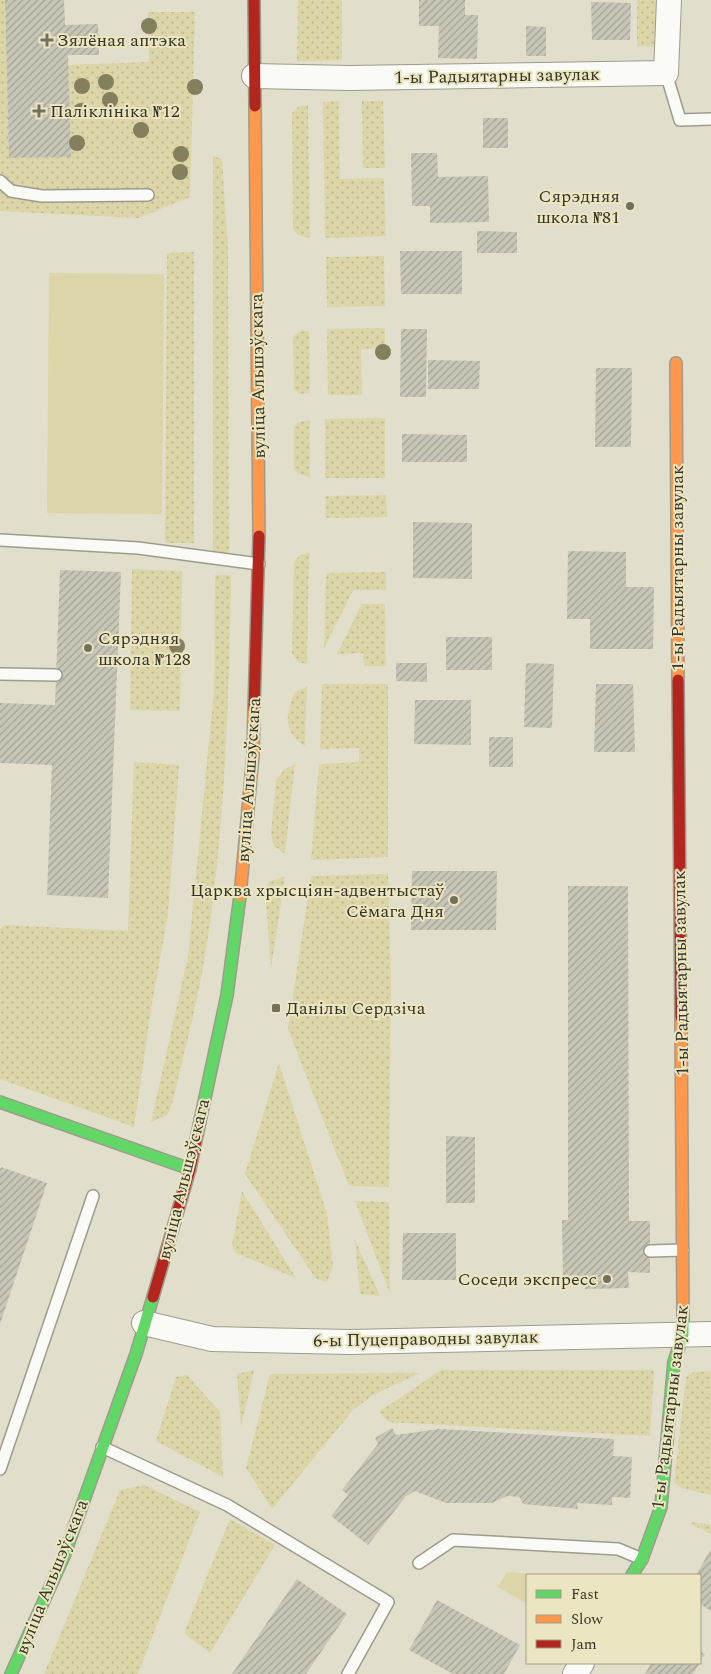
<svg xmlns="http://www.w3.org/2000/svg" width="711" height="1674" font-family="Spectral,serif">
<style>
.grass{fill:url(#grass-dots)}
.green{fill:#dbd5a7}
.building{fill:url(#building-hatch)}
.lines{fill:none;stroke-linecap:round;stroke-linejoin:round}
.lane-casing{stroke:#9d9c8c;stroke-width:14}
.street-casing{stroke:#9d9c8c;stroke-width:26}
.fast-casing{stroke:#9d9c8c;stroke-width:14}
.slow-casing{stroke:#9d9c8c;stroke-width:14}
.jam-casing{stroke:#9d9c8c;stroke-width:14}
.lane{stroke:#fafaf7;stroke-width:11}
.street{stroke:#fafaf7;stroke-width:24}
.fast{stroke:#63d668;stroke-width:11}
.slow{stroke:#ff974d;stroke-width:11}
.jam{stroke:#b3261e;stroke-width:11}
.tree{fill:#847f5c}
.poi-dot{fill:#727060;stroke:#ebe6c1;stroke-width:2}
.labels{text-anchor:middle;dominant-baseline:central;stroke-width:4;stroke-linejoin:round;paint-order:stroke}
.poi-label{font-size:18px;fill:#363426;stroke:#ebe6c1;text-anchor:start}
.street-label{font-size:18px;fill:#363426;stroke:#ebe6c1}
</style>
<defs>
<pattern id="grass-dots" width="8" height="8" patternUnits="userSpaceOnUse" patternTransform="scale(1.25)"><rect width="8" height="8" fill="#dbd5a7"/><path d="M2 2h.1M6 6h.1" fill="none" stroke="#bdb790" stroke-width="1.8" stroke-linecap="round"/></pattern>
<pattern id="building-hatch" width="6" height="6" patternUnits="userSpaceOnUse" patternTransform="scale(1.25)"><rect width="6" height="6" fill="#c8c7b7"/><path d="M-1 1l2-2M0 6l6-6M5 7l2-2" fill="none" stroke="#a3a295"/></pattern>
</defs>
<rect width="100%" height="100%" fill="#e1dfcb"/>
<!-- grass -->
<path class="grass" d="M 0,0 L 5,0 L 9,158 L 71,157 L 68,65 L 149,62 L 148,12 L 195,12 L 190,197 L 138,218 L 0,211 Z
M 298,0 L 342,0 L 342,60 L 297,61 Z
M 637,0 L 659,0 L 658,47 L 637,46 Z
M 339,101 L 340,179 L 384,178 L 386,236 L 325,238 L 323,102 Z
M 362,101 L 383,101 L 385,168 L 363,168 Z
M 308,105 L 310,238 L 298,235 L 293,229 L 292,113 L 298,107 Z
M 213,156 L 222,159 L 228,250 L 229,551 L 225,555 L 213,553 Z
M 194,252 L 194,543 L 165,543 L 167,253 Z
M 384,256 L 385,306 L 327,307 L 326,257 Z
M 385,328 L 385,348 L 361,349 L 362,395 L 328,395 L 327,329 Z
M 300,331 L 309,331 L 310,393 L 299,394 L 294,388 L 293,337 Z
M 385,418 L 385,478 L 325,478 L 325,419 Z
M 310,420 L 310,477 L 299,474 L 294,470 L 294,426 L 299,422 Z
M 386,495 L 387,517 L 326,518 L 325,496 Z
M 309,553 L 307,664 L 298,662 L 292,654 L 294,562 L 300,555 Z
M 132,569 L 182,571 L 180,711 L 130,710 Z
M 386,572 L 386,590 L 353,590 L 324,649 L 326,573 Z
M 215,575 L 231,575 C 229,701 225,832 205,956 C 197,1005 184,1053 173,1101 L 167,1115 L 151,1122 L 188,957 L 214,691 Z
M 362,604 L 385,604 L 386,666 L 364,666 L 363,653 L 337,654 Z
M 322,684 L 388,684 L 388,857 L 311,860 L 319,764 L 359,762 L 359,748 L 320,749 Z
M 307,687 L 305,746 C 283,733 285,714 295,692 Z
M 134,762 L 179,765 L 168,914 L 152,1003 L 134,1127 L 0,1079 L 0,929 L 5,925 L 128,931 Z
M 295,764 L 285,854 L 274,846 L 271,834 L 276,781 L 284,770 Z
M 388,874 L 391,979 L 389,1187 L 349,1186 L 288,1029 L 311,876 Z
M 285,876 L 271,969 L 265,889 L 269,882 Z
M 279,1063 L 327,1214 L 333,1266 L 327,1282 L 316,1279 L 245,1174 Z
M 242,1191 L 296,1278 L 236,1253 L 232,1246 Z
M 355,1201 L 389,1202 L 390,1294 Z
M 355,1240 L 380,1296 L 360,1294 Z
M 254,1370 L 241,1427 L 237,1374 Z
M 441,1370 L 654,1370 L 650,1436 L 388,1422 L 379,1412 Z
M 711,1371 L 711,1495 L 681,1488 L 674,1482 L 686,1377 L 694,1372 Z
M 420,1373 L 373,1395 L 353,1410 L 272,1509 L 246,1468 L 270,1374 Z
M 187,1375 L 220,1412 L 223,1477 L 156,1441 L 176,1377 Z
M 144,1485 L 200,1512 L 138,1674 L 44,1674 L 120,1490 Z
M 230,1519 L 275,1545 L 210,1653 L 184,1633 Z
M 693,1522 L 711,1525 L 711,1534 L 691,1524 Z"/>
<!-- green -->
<path class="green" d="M 49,273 L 164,274 L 162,514 L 47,513 Z
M 507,1572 L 533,1575 L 527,1575 L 527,1604 L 498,1587 Z"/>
<!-- building -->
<path class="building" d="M 5,0 L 64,0 L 65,25 L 98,24 L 99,55 L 68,55 L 71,157 L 9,158 Z
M 419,0 L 465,0 L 465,15 L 478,15 L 477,59 L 438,58 L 439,26 L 419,26 Z
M 591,2 L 631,3 L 630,40 L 592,40 Z
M 526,26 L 546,27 L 546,56 L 526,56 Z
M 483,118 L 508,118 L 508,148 L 483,148 Z
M 411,153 L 437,153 L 438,177 L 488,176 L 489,222 L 430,223 L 430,206 L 412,206 Z
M 477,231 L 517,232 L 517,253 L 477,253 Z
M 400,251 L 462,251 L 462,294 L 401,294 Z
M 401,329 L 427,329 L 426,397 L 400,397 Z
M 428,360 L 480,361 L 479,389 L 428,389 Z
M 596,368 L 632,368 L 631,447 L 595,447 Z
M 402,434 L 467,435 L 467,462 L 402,462 Z
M 413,522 L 472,523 L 472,579 L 413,578 Z
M 568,551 L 626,552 L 626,587 L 654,587 L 653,649 L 590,649 L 590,619 L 567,619 Z
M 60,570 L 121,572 L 108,898 L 47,895 L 52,765 L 0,763 L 0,703 L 55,705 Z
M 446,637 L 492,637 L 492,670 L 446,670 Z
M 396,663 L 427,663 L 427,682 L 396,681 Z
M 526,663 L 554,664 L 552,728 L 524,727 Z
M 596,684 L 633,684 L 635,752 L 594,752 Z
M 415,700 L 471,700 L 471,745 L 414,744 Z
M 489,737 L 513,737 L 513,767 L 489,767 Z
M 412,871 L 497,871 L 496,930 L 411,930 Z
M 568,886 L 628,886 L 629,1221 L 650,1221 L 650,1273 L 628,1272 L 629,1288 L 585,1289 L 585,1277 L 563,1276 L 562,1220 L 568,1220 Z
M 446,1136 L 475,1137 L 475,1203 L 446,1203 Z
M 1,1167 L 47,1183 L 0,1324 L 0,1170 Z
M 403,1233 L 456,1233 L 456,1280 L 402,1280 Z
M 392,1428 L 396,1435 L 439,1429 L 614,1439 L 613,1456 L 632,1457 L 630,1498 L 612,1497 L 612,1505 L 577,1503 L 578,1509 L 523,1504 L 519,1497 L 507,1496 L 492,1503 L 446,1503 L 415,1491 L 406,1496 L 368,1545 L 331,1516 L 348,1495 L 342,1490 L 378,1444 L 375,1438 Z
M 711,1549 L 711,1611 L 700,1604 L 700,1575 L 696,1575 Z
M 297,1579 L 347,1614 L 306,1674 L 232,1674 Z
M 437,1600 L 520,1645 L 504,1674 L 453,1674 L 409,1650 Z
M 700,1651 L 705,1654 L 700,1662 Z
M 651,1663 L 700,1663 L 693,1674 L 645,1674 Z"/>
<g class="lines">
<!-- lane casing -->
<g class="lane-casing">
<path id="lane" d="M 666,73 L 680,120 L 711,119
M 0,181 L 11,191 L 42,196 L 148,195
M 0,540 L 138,548 L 259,564
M 0,674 L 56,675
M 650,1251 L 683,1250
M 102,1447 L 227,1505 L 388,1602 L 348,1674
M 0,1469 L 93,1196
M 419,1563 L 453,1540 L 618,1549 L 642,1559"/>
</g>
<!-- street casing -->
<g class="street-casing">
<path id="street" d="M 254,76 L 349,78 L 666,73 L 669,0
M 144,1323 L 212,1339 L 350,1342 L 711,1334
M 575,1674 L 582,1663"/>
</g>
<!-- fast casing -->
<g class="fast-casing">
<path id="fast" d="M 0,1102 L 190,1169
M 200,1121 L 227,995 L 240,896
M 632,1575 L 642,1559 L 661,1507 L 674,1362 L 683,1334 L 683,1311
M 11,1674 L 64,1556 L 136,1354 L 153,1297"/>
</g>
<!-- slow casing -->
<g class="slow-casing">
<path id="slow" d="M 255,106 L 259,536
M 676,363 L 678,680
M 240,896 L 253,755 L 254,709
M 681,1017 L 683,1311"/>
</g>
<!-- jam casing -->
<g class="jam-casing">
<path id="jam" d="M 254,0 L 255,106
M 678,680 L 681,1017
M 254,709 L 259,536
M 153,1297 L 190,1169 L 200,1121"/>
</g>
<!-- lane -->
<use href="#lane" class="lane"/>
<!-- street -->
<use href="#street" class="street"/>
<!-- fast -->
<use href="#fast" class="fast"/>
<!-- slow -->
<use href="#slow" class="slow"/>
<!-- jam -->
<use href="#jam" class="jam"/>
</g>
<!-- trees -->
<g class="tree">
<circle cx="149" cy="26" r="8"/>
<circle cx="106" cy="82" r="8"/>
<circle cx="82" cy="86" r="8"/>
<circle cx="195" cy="87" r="8"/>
<circle cx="110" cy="100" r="8"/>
<circle cx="81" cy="111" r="8"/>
<circle cx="141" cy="130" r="8"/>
<circle cx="77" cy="143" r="8"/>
<circle cx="181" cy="154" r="8"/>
<circle cx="180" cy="172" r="8"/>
<circle cx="383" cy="352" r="8"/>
<circle cx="177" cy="646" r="8"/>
</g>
<!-- markers -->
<g class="poi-dot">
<path d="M44.5 32.5h5v5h5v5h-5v5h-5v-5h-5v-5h5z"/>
<path d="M36.5 103.5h5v5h5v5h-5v5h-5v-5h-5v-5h5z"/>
<circle cx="630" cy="206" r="5"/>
<circle cx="88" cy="648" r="5"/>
<circle cx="454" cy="900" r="5"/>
<rect x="271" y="1003" width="10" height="10" rx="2.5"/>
<circle cx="607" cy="1279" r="5"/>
</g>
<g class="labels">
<!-- poi labels -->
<g class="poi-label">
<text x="57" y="40">Зялёная аптэка</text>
<text x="50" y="111">Паліклініка №12</text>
<text x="620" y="196" text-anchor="end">Сярэдняя<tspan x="620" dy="21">школа №81</tspan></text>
<text x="98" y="638">Сярэдняя<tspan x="98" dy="21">школа №128</tspan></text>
<text x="444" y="890" text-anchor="end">Царква хрысціян-адвентыстаў<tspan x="444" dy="21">Сёмага Дня</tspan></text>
<text x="286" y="1008">Данілы Сердзіча</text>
<text x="597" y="1279" text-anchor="end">Соседи экспресс</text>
</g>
<!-- street labels -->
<g class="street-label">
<text transform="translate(497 76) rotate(-1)">1-ы Радыятарны завулак</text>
<text transform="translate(258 376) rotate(-91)">вуліца Альшэўскага</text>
<text transform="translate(677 568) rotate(-90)">1-ы Радыятарны завулак</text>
<text transform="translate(249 780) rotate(-86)">вуліца Альшэўскага</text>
<text transform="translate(681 973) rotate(-91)">1-ы Радыятарны завулак</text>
<text transform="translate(184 1179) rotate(-76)">вуліца Альшэўскага</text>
<text transform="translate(426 1339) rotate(-1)">6-ы Пуцеправодны завулак</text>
<text transform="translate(670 1407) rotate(-83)">1-ы Радыятарны завулак</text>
<text transform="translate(52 1577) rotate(-68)">вуліца Альшэўскага</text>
</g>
</g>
<!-- legend -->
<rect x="526" y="1574" width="175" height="90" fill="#ebe6c1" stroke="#a39f83"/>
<rect x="536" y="1590" width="25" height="8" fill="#63d668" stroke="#a39f83"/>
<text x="571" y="1599" font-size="15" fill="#363426">Fast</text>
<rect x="536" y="1615" width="25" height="8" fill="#ff974d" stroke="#a39f83"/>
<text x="571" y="1624" font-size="15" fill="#363426">Slow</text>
<rect x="536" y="1640" width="25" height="8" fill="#b3261e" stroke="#a39f83"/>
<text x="571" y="1649" font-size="15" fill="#363426">Jam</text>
</svg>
